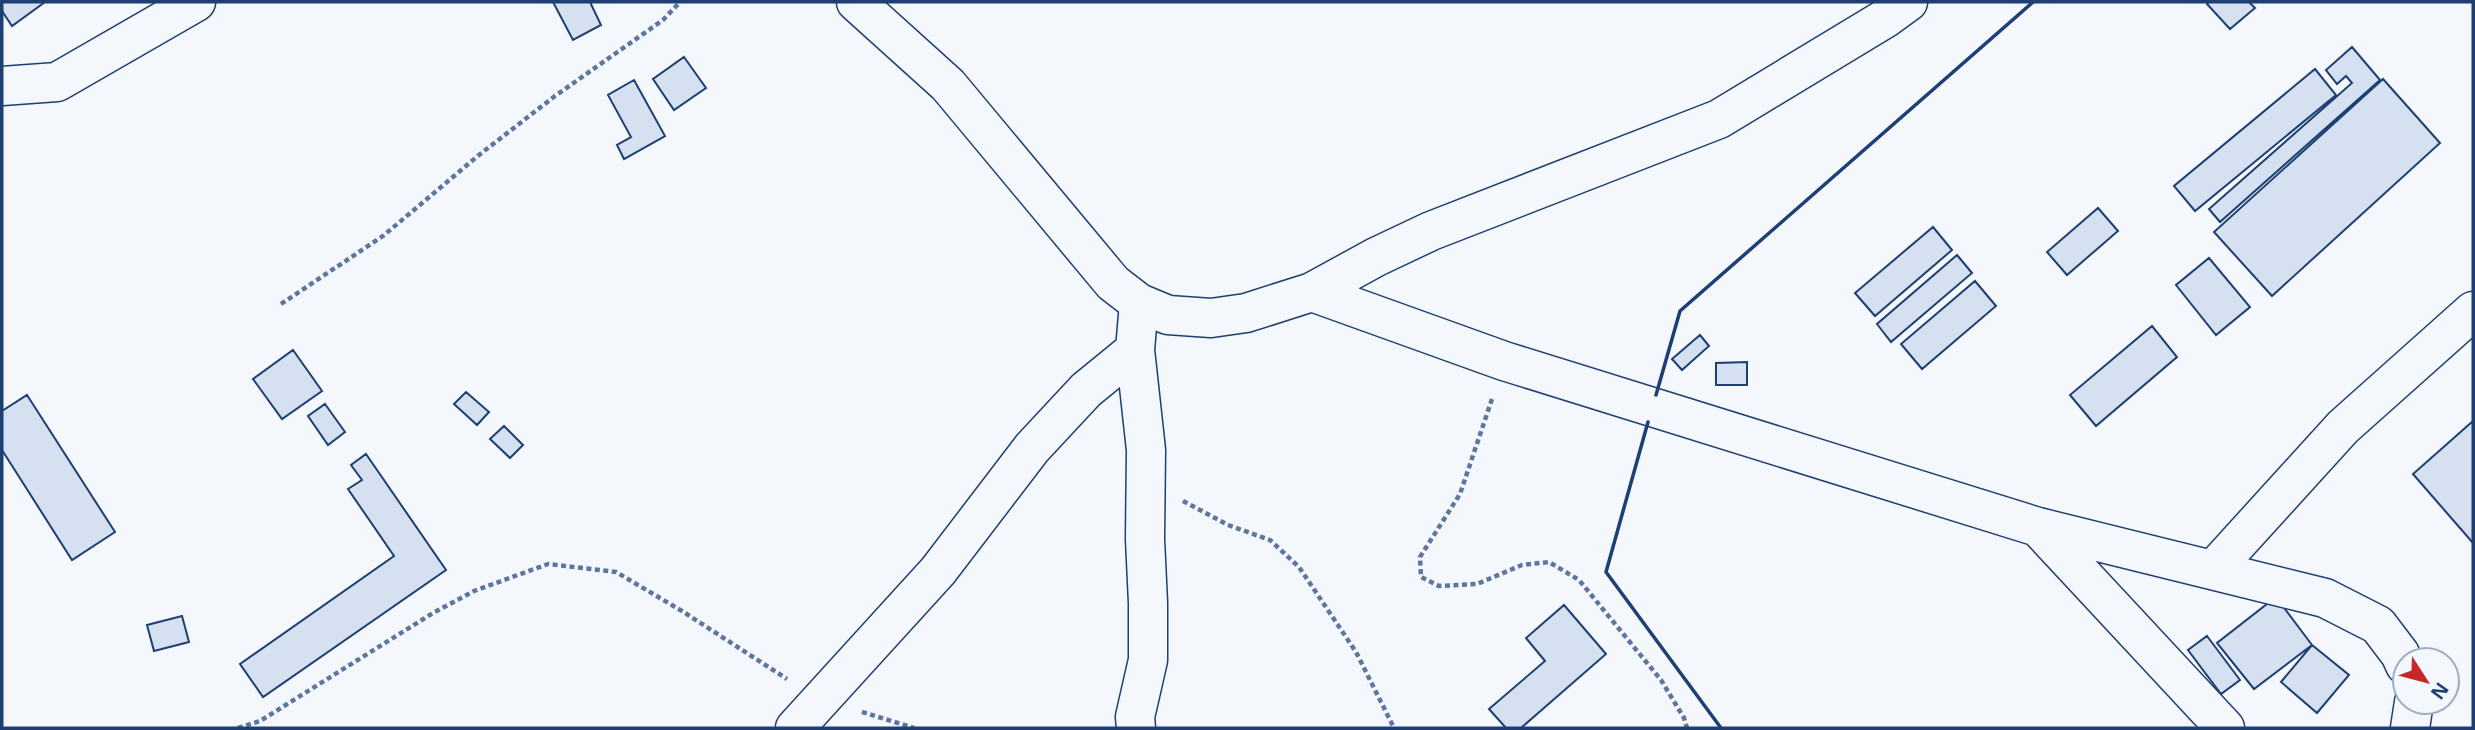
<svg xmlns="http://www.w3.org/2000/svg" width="2475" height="730" font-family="'Noto Sans',sans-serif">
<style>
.building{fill:#d5e0f0;stroke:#1d3f73;stroke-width:2}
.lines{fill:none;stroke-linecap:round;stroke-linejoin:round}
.minor-casing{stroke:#1d3f73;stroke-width:41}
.path{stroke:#5e769c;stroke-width:4.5;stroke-dasharray:5 3.5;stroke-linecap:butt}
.minor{stroke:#f4f7fb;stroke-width:38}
.wall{stroke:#1d3f73;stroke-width:3.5}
</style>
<rect width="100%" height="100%" fill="#f4f7fb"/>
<!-- building -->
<path class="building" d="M 2,2 L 45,2 L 12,26 L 2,11 Z
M 553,2 L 590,2 L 601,25 L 573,40 Z
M 2209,2 L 2249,2 L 2255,8 L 2230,29 L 2207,4 Z
M 2352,47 L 2380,80 L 2220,222 L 2209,209 L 2352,83 L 2346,76 L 2337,84 L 2326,70 Z
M 684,57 L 706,88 L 674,110 L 653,79 Z
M 2315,69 L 2336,95 L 2195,211 L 2174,186 Z
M 2383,79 L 2440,143 L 2272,296 L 2214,232 Z
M 634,80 L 665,136 L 624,159 L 617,145 L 631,137 L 608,95 Z
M 2098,208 L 2118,231 L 2067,275 L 2047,252 Z
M 1933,227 L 1952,250 L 1875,316 L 1855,293 Z
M 1957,255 L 1972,273 L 1891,342 L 1877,324 Z
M 2209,258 L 2250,307 L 2216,335 L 2176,285 Z
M 1975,281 L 1996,306 L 1922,369 L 1901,344 Z
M 2152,326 L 2177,357 L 2096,426 L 2070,395 Z
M 1700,335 L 1709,346 L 1682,370 L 1672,359 Z
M 293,350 L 322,391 L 282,419 L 253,379 Z
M 1747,362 L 1747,385 L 1716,385 L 1716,363 Z
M 466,392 L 489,412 L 477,425 L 454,404 Z
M 27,395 L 115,532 L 72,560 L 2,450 L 2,411 Z
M 325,404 L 345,432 L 328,445 L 308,416 Z
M 2473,421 L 2473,543 L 2413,474 Z
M 504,426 L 523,445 L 510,458 L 490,439 Z
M 366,454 L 446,570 L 263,697 L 240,664 L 394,556 L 348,489 L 362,480 L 351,465 Z
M 2276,597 L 2312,645 L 2254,689 L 2217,643 Z
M 1564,605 L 1606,654 L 1521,728 L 1506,728 L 1489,709 L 1545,661 L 1526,638 Z
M 182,616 L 189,642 L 154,651 L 147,625 Z
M 2207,636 L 2240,680 L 2221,694 L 2188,650 Z
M 2312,645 L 2349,675 L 2317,713 L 2281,682 Z"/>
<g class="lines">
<!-- minor casing -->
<g class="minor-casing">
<path id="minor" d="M 856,2 L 948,85 L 1113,283 L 1139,303 L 1168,315 L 1211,318 L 1246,313 L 1312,292 L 1376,257 L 1431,231 L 1719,119 L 1886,18 L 1908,2
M 2,86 L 57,82 L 196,2
M 1312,292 L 1504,361 L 2038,527 L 2325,598 L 2378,625 L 2400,654 L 2405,665
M 1135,350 L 1146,450 L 1145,539 L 1148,603 L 1148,660 L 1135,717 L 1136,728
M 2038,527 L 2225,728
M 2213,570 L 2343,427 L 2473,311
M 795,728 L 938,571 L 1032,448 L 1086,390 L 1135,350 L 1139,303
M 2410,728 L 2414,702"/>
</g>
<!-- path -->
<path class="path" d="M 281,304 L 383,236 L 479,155 L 555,96 L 663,20 L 680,2
M 1492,399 L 1460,494 L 1420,557 L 1421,577 L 1439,586 L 1477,584 L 1522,565 L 1549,562 L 1579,580 L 1661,680 L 1684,718 L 1687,728
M 1183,501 L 1228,525 L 1270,540 L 1299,567 L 1356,652 L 1394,728
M 862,712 L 914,728
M 238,728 L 260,721 L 433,613 L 474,591 L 548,564 L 616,572 L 682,611 L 787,679"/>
<!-- minor -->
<use href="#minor" class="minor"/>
<!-- wall -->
<path class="wall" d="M 1656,395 L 1680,311 L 2033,2
M 1648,422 L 1606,572 L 1721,728"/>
</g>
<!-- border -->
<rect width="2475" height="730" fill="none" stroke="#1d3f73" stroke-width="7"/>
<!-- north arrow -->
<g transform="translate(2426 681) rotate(126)"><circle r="33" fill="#f4f7fb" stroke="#9eadc5" stroke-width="2"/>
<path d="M0-5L12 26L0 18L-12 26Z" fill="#c62828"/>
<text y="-10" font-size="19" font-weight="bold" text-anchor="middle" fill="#1d3f73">N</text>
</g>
</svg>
